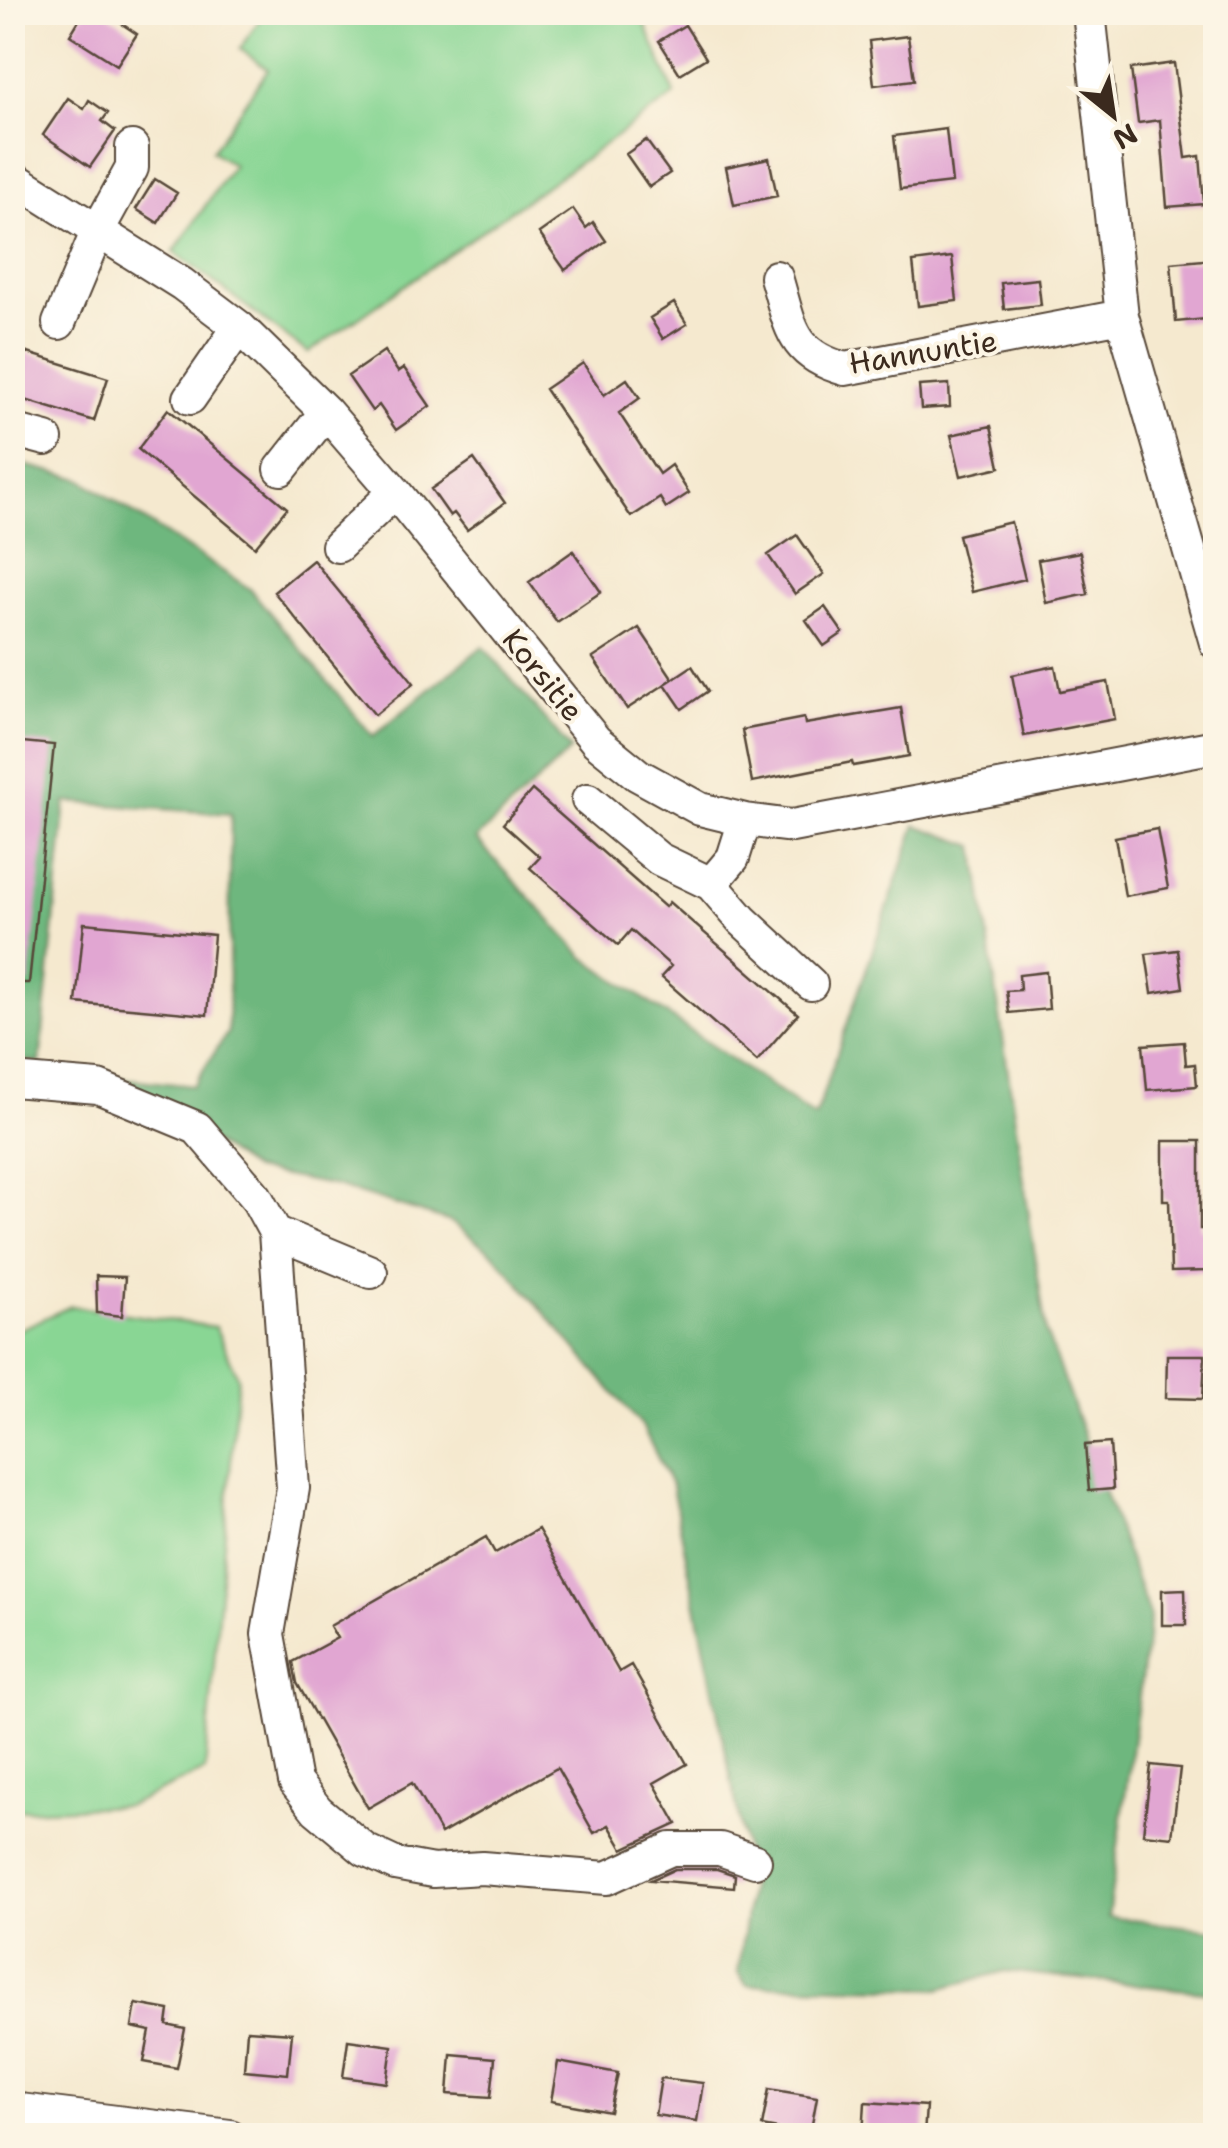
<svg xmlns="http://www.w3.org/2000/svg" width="1228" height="2148" font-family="'Shantell Sans',sans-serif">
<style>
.green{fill:#89d694;stroke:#628059;stroke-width:2.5}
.forest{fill:#6eb77e;stroke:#54704e;stroke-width:2.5}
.building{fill:#e1a6d2}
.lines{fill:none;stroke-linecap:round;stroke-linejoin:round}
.minor-casing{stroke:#574739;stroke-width:36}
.minor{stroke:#fff;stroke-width:32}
.labels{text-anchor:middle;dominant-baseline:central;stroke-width:8;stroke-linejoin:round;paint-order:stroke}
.street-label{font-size:30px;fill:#3b2a1e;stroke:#fcf5e5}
</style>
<rect width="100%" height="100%" fill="#fcf5e5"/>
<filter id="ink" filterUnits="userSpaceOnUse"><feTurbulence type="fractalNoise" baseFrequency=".01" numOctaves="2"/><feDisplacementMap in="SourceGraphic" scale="20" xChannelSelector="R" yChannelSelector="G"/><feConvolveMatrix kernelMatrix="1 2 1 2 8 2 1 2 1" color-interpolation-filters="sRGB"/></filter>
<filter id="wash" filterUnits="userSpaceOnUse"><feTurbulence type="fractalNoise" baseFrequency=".0048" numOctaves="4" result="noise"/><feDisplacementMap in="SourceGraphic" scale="40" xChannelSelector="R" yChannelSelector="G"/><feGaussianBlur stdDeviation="2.25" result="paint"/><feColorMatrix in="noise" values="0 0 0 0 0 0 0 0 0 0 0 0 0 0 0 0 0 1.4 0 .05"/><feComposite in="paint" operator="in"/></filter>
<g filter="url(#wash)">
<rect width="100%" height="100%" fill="#f5e9cf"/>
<!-- green -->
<path class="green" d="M 265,12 L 711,12 L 711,13 L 644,22 L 675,95 L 308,353 L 174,252 L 233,165 L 212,151 L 268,69 L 240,49 Z
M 71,1306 L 215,1327 L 238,1377 L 205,1771 L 127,1806 L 13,1810 L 12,1333 Z"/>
<!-- forest -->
<path class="forest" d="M 13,462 L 81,479 L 250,589 L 373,736 L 483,646 L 571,750 L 476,839 L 585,958 L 815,1117 L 916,825 L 975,846 L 1046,1332 L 1150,1617 L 1108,1917 L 1215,1930 L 1215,1993 L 1005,1971 L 939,1989 L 746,1985 L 738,1972 L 751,1878 L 672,1487 L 642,1426 L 495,1255 L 451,1222 L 336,1186 L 253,1170 L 119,1078 L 193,1086 L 228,1032 L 231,814 L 66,802 L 40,1063 L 13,1059 Z"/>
<g id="blocks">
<!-- building -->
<path class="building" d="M 84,12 L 104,12 L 137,34 L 117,65 L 70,35 Z
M 685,25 L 706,58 L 680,74 L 659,41 Z
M 908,36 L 914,80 L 874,85 L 869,41 Z
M 1174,63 L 1186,158 L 1200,156 L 1204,204 L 1167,207 L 1160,120 L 1138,123 L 1131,69 Z
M 68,98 L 84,109 L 89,100 L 108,113 L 102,121 L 115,131 L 90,167 L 43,135 Z
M 946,129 L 952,183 L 900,189 L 894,136 Z
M 646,140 L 670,173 L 649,187 L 626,154 Z
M 769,158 L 777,196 L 734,205 L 726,167 Z
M 155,179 L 177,193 L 158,223 L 136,209 Z
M 573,209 L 586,228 L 593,222 L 606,241 L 565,270 L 539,233 Z
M 952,257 L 957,301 L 918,306 L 913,262 Z
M 1214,259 L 1216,318 L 1176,322 L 1171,263 Z
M 1038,279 L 1041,305 L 1004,309 L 1001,283 Z
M 674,303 L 687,324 L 663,339 L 650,318 Z
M 12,348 L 108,378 L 94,421 L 12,396 Z
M 384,351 L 398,372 L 404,368 L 430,406 L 396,430 L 379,405 L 372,411 L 348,376 Z
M 583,363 L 604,395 L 627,379 L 640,398 L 619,413 L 659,474 L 671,465 L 689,493 L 666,508 L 660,498 L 631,517 L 545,389 Z
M 949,384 L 950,407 L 921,409 L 919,386 Z
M 168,409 L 287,508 L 255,547 L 138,449 Z
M 991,426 L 1000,467 L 961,476 L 951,435 Z
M 474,459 L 505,503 L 467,530 L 454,513 L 450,516 L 431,489 Z
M 1011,522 L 1025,579 L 972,592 L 958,535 Z
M 797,535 L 824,574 L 795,594 L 768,555 Z
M 573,551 L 601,592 L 557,622 L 529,582 Z
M 1080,552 L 1088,594 L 1046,603 L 1038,560 Z
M 313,560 L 414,683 L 375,715 L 274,592 Z
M 825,607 L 843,633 L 824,646 L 806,620 Z
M 639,628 L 673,679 L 627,709 L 593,658 Z
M 692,666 L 708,691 L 682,709 L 665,684 Z
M 1055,666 L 1060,691 L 1108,682 L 1115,719 L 1024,736 L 1012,675 Z
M 901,708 L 909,756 L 853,766 L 852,762 L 752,782 L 742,730 L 804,718 L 805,724 Z
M 12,741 L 54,745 L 29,983 L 12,983 Z
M 532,790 L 665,907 L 669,902 L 798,1014 L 757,1061 L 661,977 L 671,966 L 631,930 L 618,945 L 530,868 L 540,857 L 503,824 Z
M 1157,829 L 1168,888 L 1125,896 L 1115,837 Z
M 84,923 L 214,935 L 207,1015 L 76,1003 Z
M 1178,950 L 1183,988 L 1152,993 L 1146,954 Z
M 1046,972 L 1049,1009 L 1009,1013 L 1006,991 L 1020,990 L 1019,975 Z
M 1184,1042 L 1186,1065 L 1195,1064 L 1197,1086 L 1147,1090 L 1143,1045 Z
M 1163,1141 L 1200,1141 L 1200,1229 L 1205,1229 L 1206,1271 L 1171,1272 L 1169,1200 L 1163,1200 Z
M 96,1276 L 125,1277 L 122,1316 L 97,1313 Z
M 1167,1355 L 1205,1355 L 1203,1399 L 1166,1398 Z
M 1110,1443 L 1113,1489 L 1089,1491 L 1085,1445 Z
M 538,1529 L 619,1672 L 631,1665 L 687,1764 L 654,1783 L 677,1824 L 623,1849 L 609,1825 L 594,1833 L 557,1768 L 441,1834 L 412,1783 L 368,1808 L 297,1683 L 293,1662 L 337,1638 L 330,1626 L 486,1537 L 495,1553 Z
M 1185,1589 L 1186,1625 L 1162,1625 L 1162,1590 Z
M 1151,1765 L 1180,1768 L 1172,1837 L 1143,1834 Z
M 675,1869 L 717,1869 L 735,1875 L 734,1887 L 651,1880 Z
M 136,2004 L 169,2010 L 167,2025 L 185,2029 L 177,2068 L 144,2062 L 150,2031 L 132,2027 Z
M 247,2030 L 292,2033 L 288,2074 L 244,2070 Z
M 348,2040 L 392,2046 L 387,2083 L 343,2077 Z
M 451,2054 L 495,2058 L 491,2097 L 448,2094 Z
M 558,2062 L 618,2073 L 610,2112 L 551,2101 Z
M 661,2078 L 703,2083 L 697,2121 L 655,2115 Z
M 769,2089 L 817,2097 L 810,2135 L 762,2126 Z
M 865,2102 L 926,2106 L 924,2136 L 863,2136 Z"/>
</g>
</g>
<g filter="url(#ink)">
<use href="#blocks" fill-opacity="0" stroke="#574739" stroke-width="2.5"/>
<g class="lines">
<!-- minor casing -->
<g class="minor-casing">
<path id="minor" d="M 1089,12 L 1122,316 L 1216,643
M 12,177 L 182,284 L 239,327 L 326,412 L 395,492 L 596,741 L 638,775 L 700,809 L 745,820 L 792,826 L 1216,746
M 776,277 C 791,326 790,354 845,369 L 1122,316
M 59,323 L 98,230 L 132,168 L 132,147
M 190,398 L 239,327
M 12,430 L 46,439
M 281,469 L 326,412
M 338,546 L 395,492
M 588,800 L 659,859 L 711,884 L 742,920 L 811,984
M 711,884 L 733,858 L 745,820
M 12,1080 L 98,1087 L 197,1128 L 256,1197 L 275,1232 L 293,1488 L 268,1634 L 295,1782 L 317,1810 L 365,1850 L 395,1864 L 433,1871 L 482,1868 L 607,1878 L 671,1849 L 720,1849 L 755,1861
M 275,1232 L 371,1272
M 12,2109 L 230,2136"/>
</g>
<!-- minor -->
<use href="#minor" class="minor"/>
</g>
</g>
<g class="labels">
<!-- street labels -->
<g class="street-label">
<text transform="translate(923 352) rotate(-9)">Hannuntie</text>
<text transform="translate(543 675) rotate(51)">Korsitie</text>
</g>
</g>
<!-- margin -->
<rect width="1228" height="2148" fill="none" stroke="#fcf5e5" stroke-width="50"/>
<!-- north arrow -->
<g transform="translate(1113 115) rotate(150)" stroke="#fcf5e5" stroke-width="8" paint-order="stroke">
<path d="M0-8L18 38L0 25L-18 38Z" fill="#3b2a1e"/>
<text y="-15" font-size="28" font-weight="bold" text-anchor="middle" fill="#3b2a1e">N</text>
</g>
</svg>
